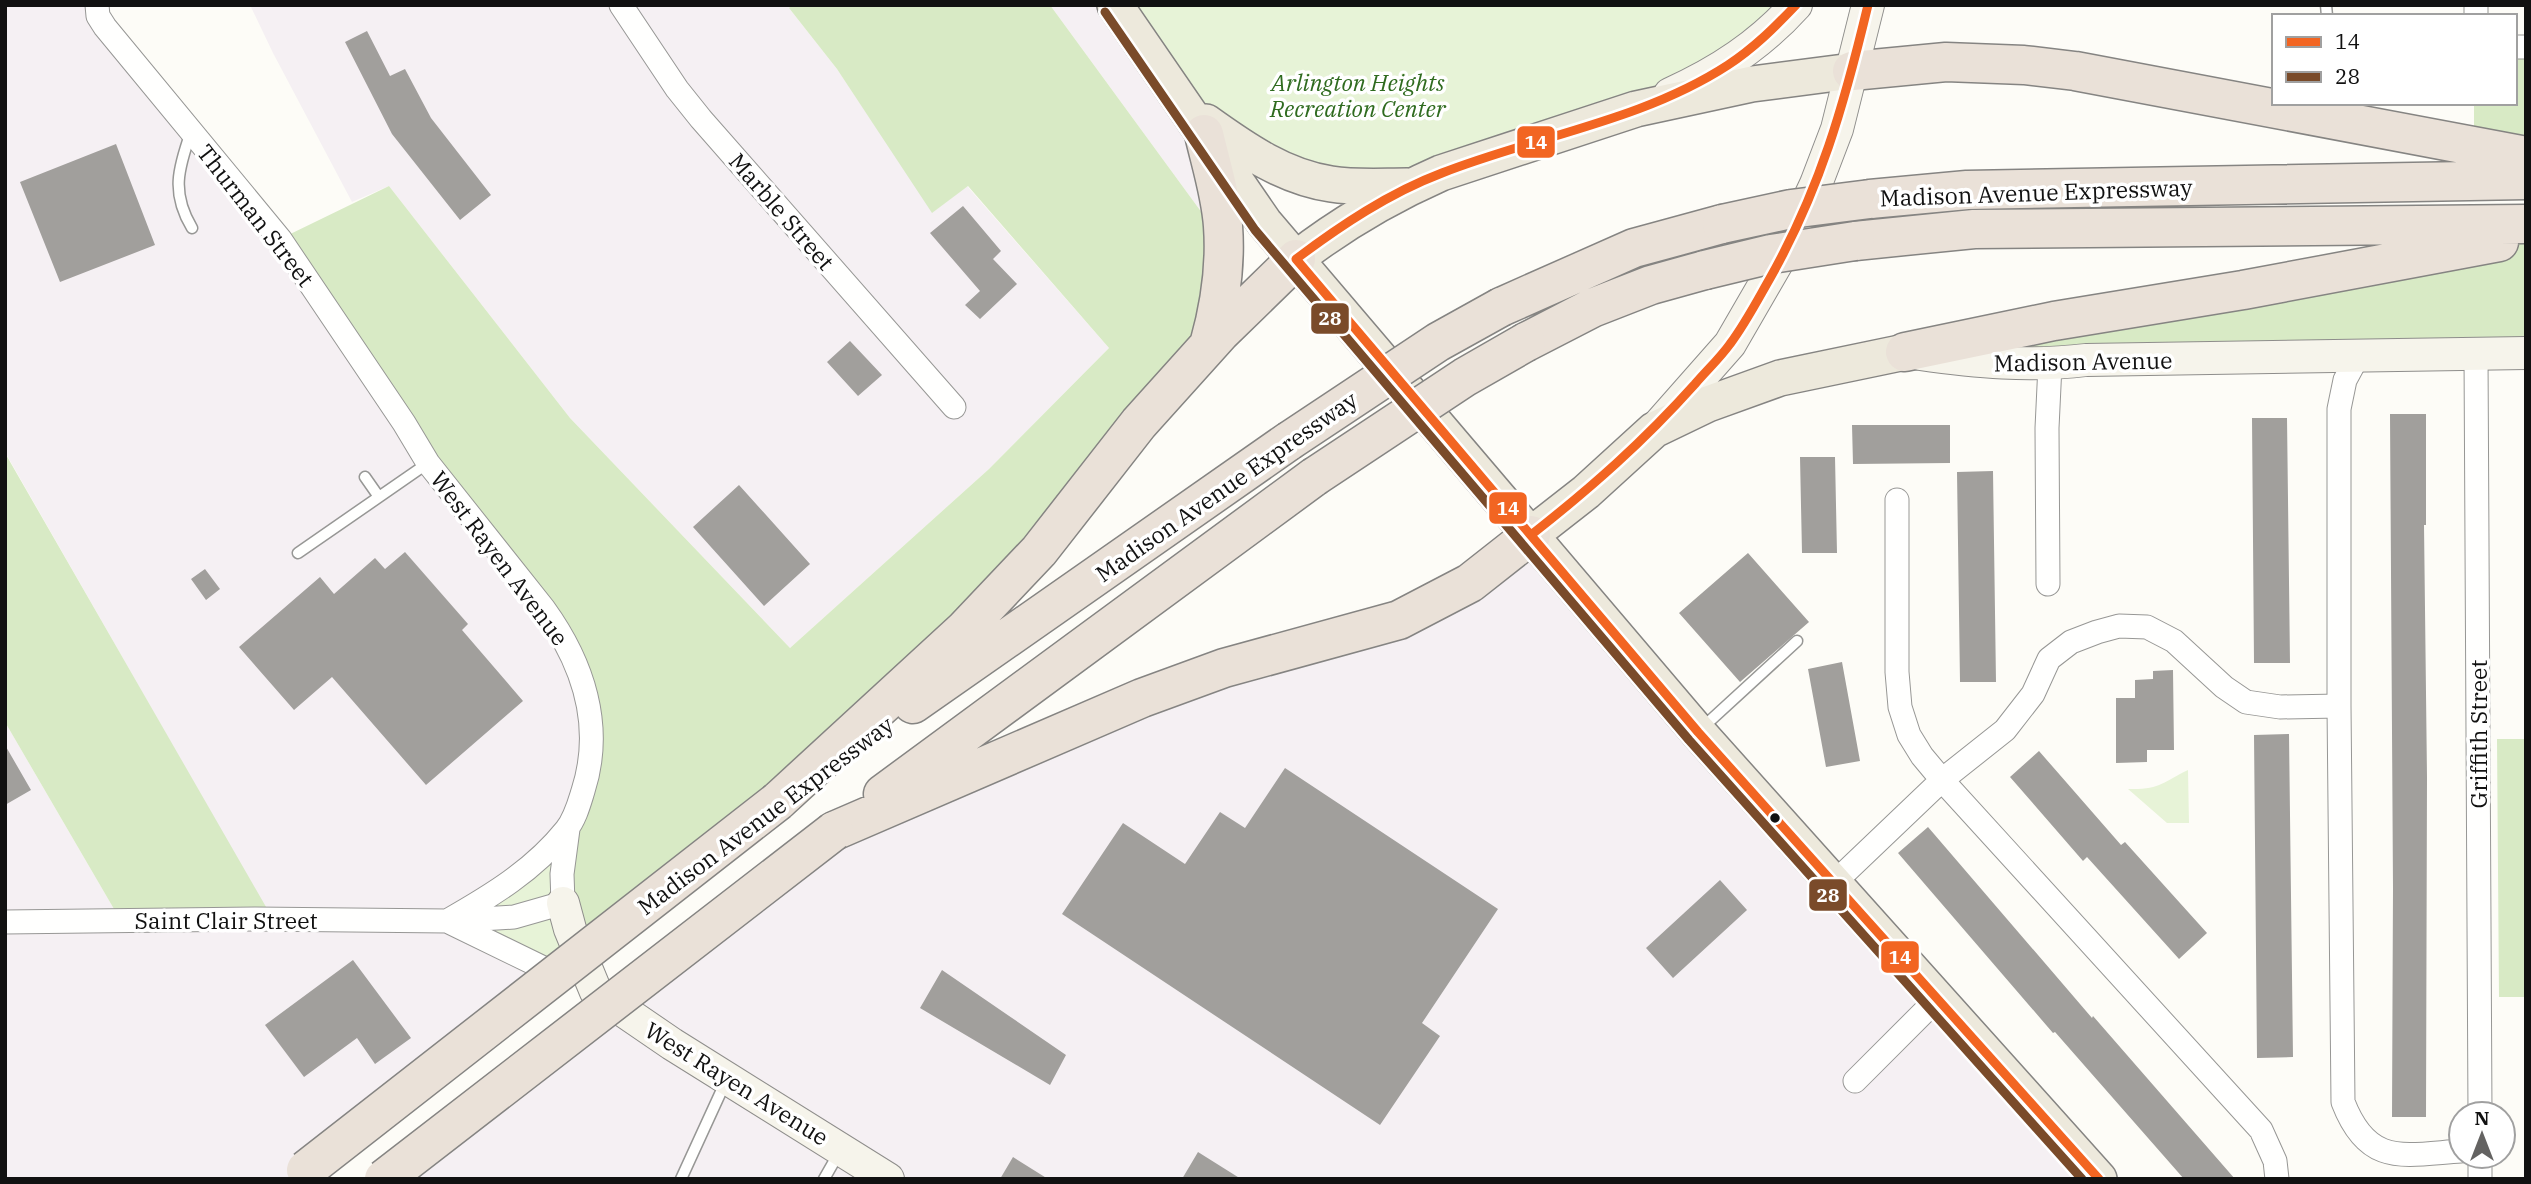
<svg xmlns="http://www.w3.org/2000/svg" width="2531" height="1184" font-family="'IBM Plex Serif',serif">
<style>
.industrial{fill:#f5f0f3}
.green{fill:#e7f3d7}
.forest{fill:#d8eac5}
.building{fill:#a19f9c}
.lines{fill:none;stroke-linecap:round;stroke-linejoin:round}
.lane-casing{stroke:#979795;stroke-width:13}
.street-casing{stroke:#979795;stroke-width:25}
.secondary-casing{stroke:#8e8d8b;stroke-width:34}
.primary-casing{stroke:#858482;stroke-width:38}
.highway-casing{stroke:#858482;stroke-width:41}
.lane{stroke:#fffffe;stroke-width:10}
.street{stroke:#fffffe;stroke-width:23}
.secondary{stroke:#f6f4eb;stroke-width:32}
.primary{stroke:#ede9dc;stroke-width:35}
.highway{stroke:#eae1d8;stroke-width:38}
.highway-bridge-casing{stroke:#858482;stroke-width:41;stroke-linecap:butt}
.highway-bridge{stroke:#eae1d8;stroke-width:38}
.bus-1-casing{stroke:#fff;stroke-width:14}
.bus-2-casing{stroke:#fff;stroke-width:14}
.bus-1{stroke:#f26522;stroke-width:9}
.bus-2{stroke:#7a4b2a;stroke-width:9}
.bus-dot{fill:#111;stroke:#fff;stroke-width:2.5}
.labels{text-anchor:middle;dominant-baseline:central;stroke-width:7;stroke-linejoin:round;paint-order:stroke}
.park-label{font-size:23px;font-style:italic;fill:#2f6b1f;stroke:#fff}
.street-label{font-size:23px;fill:#111;stroke:#fff}
.line-badge{stroke:#fff;stroke-width:2.5}
.badge-label{font-size:19px;text-anchor:middle;font-weight:bold;fill:#fff}
</style>
<rect width="100%" height="100%" fill="#fdfcf7"/>
<!-- industrial -->
<path class="industrial" d="M 5,5 L 95,5 L 207,152 L 577,665 L 596,992 L 553,976 L 294,1179 L 5,1179 L 5,722 L 121,921 L 272,919 L 5,452 Z
M 250,5 L 792,5 L 789,8 L 837,69 L 933,212 L 967,186 L 1109,348 L 989,469 L 790,648 L 570,418 L 389,186 L 352,202 L 273,53 Z
M 1050,5 L 1115,5 L 1186,107 L 1224,243 Z
M 1531,535 L 2099,1179 L 421,1179 L 408,1160 L 834,831 L 1373,628 Z"/>
<!-- green -->
<path class="green" d="M 1115,5 L 1796,5 L 1750,49 L 1411,186 L 1242,148 Z
M 2188,770 L 2189,823 L 2167,823 L 2128,789 C 2160,790 2163,782 2188,770 Z
M 568,829 L 596,992 L 447,921 Z"/>
<!-- forest -->
<path class="forest" d="M 792,5 L 1050,5 L 1224,243 L 1216,319 L 1039,551 L 580,955 L 563,903 L 587,776 L 577,665 L 280,239 L 389,186 L 570,418 L 790,648 L 989,469 L 1109,348 L 968,186 L 932,213 L 837,69 L 789,8 Z
M 2515,47 L 2526,47 L 2526,156 L 2474,146 L 2474,103 L 2515,103 Z
M 2526,237 L 2526,353 L 1973,362 L 2054,321 Z
M 5,453 L 273,919 L 121,921 L 5,722 Z
M 2497,739 L 2526,739 L 2526,997 L 2499,997 Z"/>
<!-- building -->
<path class="building" d="M 367,31 L 390,76 L 405,69 L 431,118 L 491,195 L 460,220 L 392,134 L 345,42 Z
M 116,144 L 155,245 L 60,282 L 20,182 Z
M 963,206 L 1001,251 L 993,259 L 1017,284 L 980,319 L 965,305 L 980,291 L 930,233 Z
M 850,341 L 882,375 L 858,396 L 827,362 Z
M 2390,414 L 2426,414 L 2426,525 L 2424,525 L 2427,777 L 2426,1117 L 2392,1117 L 2393,888 Z
M 2252,418 L 2287,418 L 2290,663 L 2254,663 Z
M 1852,425 L 1950,425 L 1950,463 L 1853,464 Z
M 1800,457 L 1835,457 L 1837,553 L 1802,553 Z
M 1993,471 L 1996,682 L 1960,682 L 1957,472 Z
M 739,485 L 810,564 L 764,606 L 693,527 Z
M 405,552 L 468,624 L 462,630 L 523,701 L 426,785 L 332,677 L 294,710 L 239,647 L 320,577 L 334,594 L 375,558 L 385,569 Z
M 1748,553 L 1809,622 L 1740,682 L 1679,613 Z
M 205,569 L 220,589 L 206,600 L 191,579 Z
M 1842,662 L 1860,761 L 1826,767 L 1808,669 Z
M 2173,670 L 2174,750 L 2147,750 L 2147,762 L 2116,763 L 2116,698 L 2135,698 L 2135,680 L 2153,679 L 2153,671 Z
M 2289,734 L 2293,1057 L 2257,1058 L 2254,735 Z
M 5,745 L 31,790 L 5,805 Z
M 2039,751 L 2121,845 L 2125,842 L 2207,933 L 2179,959 L 2087,857 L 2083,861 L 2010,777 Z
M 1285,768 L 1498,909 L 1422,1023 L 1440,1036 L 1380,1125 L 1062,914 L 1123,823 L 1185,864 L 1220,812 L 1245,828 Z
M 1928,827 L 2092,1018 L 2093,1016 L 2235,1179 L 2184,1179 L 2055,1032 L 2053,1033 L 1898,853 Z
M 1720,880 L 1747,910 L 1673,978 L 1646,948 Z
M 353,960 L 411,1038 L 375,1064 L 357,1038 L 304,1077 L 265,1025 Z
M 942,970 L 1066,1055 L 1050,1085 L 920,1008 Z
M 1198,1152 L 1241,1179 L 1182,1179 Z
M 1013,1157 L 1048,1179 L 1000,1179 Z"/>
<g class="lines">
<!-- lane casing -->
<g class="lane-casing">
<path id="lane" d="M 2326,5 L 2327,16
M 191,132 C 178,169 171,193 192,228
M 365,477 L 379,497
M 298,553 L 428,463
M 1701,729 L 1797,641
M 681,1179 L 725,1083
M 824,1179 L 840,1151"/>
</g>
<!-- street casing -->
<g class="street-casing">
<path id="street" d="M 97,5 L 98,16 L 105,27 L 280,239 L 404,423 L 428,463 L 544,609 C 583,663 604,726 583,791 C 579,804 575,819 566,830 C 534,870 491,896 447,921
M 621,5 L 677,89 L 701,119 L 954,407
M 2476,5 L 2476,16
M 2515,47 L 2526,47
M 2476,354 L 2480,1114
M 2358,356 L 2345,380 L 2339,409 L 2339,706 L 2343,1102 C 2368,1167 2403,1155 2461,1151
M 1897,500 L 1897,672 L 1900,707 L 1909,735 L 1922,756 L 1942,780 L 2261,1130 L 2275,1161 L 2277,1179
M 2048,584 L 2047,428 L 2050,365
M 1834,883 L 1942,780 L 2005,730 L 2033,694 L 2049,659 L 2071,642 L 2097,632 L 2119,626 L 2147,627 L 2174,641 L 2224,687 L 2246,702 L 2280,707 L 2339,706
M 447,921 L 564,978
M 5,922 L 255,919 L 447,921 L 514,917 L 563,903 L 562,874 L 568,829
M 1855,1081 L 1937,999
M 2480,1156 L 2480,1179"/>
</g>
<!-- secondary casing -->
<g class="secondary-casing">
<path id="secondary" d="M 1670,94 C 1719,72 1760,45 1796,5
M 1920,354 C 1976,362 2029,367 2086,360 L 2526,353
M 1655,429 L 1730,344 L 1789,242 L 1816,184 L 1837,129 L 1868,5
M 563,903 L 570,929 L 596,992 L 672,1044 L 888,1179"/>
</g>
<!-- primary casing -->
<g class="primary-casing">
<path id="primary" d="M 1115,5 L 1264,222 L 1698,732 L 2099,1179
M 1206,122 C 1245,150 1284,177 1331,184 C 1356,188 1382,186 1407,186
M 1296,259 C 1341,224 1389,196 1441,173 L 1636,109 L 1752,84 L 1852,71
M 1531,535 L 1586,492 L 1654,430 L 1708,404 L 1780,378 L 1905,352"/>
</g>
<!-- highway casing -->
<g class="highway-casing">
<path id="highway" d="M 1852,71 L 1946,62 L 2024,65 L 2075,71 L 2526,156
M 1204,134 C 1211,164 1221,195 1223,226 C 1226,267 1220,306 1209,345
M 1870,199 L 1967,190 L 2526,180
M 1855,241 L 1974,229 L 2526,224
M 1501,307 L 1634,248 L 1722,224
M 1526,342 L 1592,308 L 1651,285 L 1705,270
M 1905,352 L 2054,321 L 2243,290 L 2499,242
M 913,704 L 1289,441
M 883,794 L 1314,477
M 778,801 L 964,630 L 1039,551 L 1139,423 L 1220,333 L 1296,259
M 834,831 L 1142,698 L 1224,668 L 1399,620 L 1470,583 L 1531,535"/>
</g>
<!-- lane -->
<use href="#lane" class="lane"/>
<!-- street -->
<use href="#street" class="street"/>
<!-- secondary -->
<use href="#secondary" class="secondary"/>
<!-- primary -->
<use href="#primary" class="primary"/>
<!-- highway -->
<use href="#highway" class="highway"/>
<!-- highway-bridge casing -->
<g class="highway-bridge-casing">
<path id="highway-bridge" d="M 1722,224 L 1791,209 L 1870,199
M 1705,270 L 1771,254 L 1855,241
M 1289,441 L 1438,342 L 1501,307
M 1314,477 L 1465,377 L 1526,342
M 306,1170 L 778,801
M 384,1179 L 834,831"/>
</g>
<!-- highway-bridge -->
<use href="#highway-bridge" class="highway-bridge"/>
<!-- bus-1 casing -->
<g class="bus-1-casing">
<path id="bus-1" d="M 1796,5 C 1775,27 1754,48 1728,65 C 1642,121 1536,136 1442,173 C 1389,193 1340,226 1296,259 L 1698,732 L 2099,1179
M 1531,535 C 1592,487 1643,442 1695,384 C 1707,370 1720,358 1730,344 C 1745,324 1757,301 1769,280 C 1820,190 1844,105 1868,5"/>
</g>
<!-- bus-2 casing -->
<g class="bus-2-casing">
<path id="bus-2" d="M 1105,12 L 1255,230 L 1689,740 L 2082,1179"/>
</g>
<!-- bus-1 -->
<use href="#bus-1" class="bus-1"/>
<!-- bus-2 -->
<use href="#bus-2" class="bus-2"/>
</g>
<!-- markers -->
<circle class="bus-dot" cx="1775" cy="818" r="6"/>
<g class="labels">
<!-- park labels -->
<g class="park-label">
<text x="1358" y="82">Arlington Heights<tspan x="1358" dy="26">Recreation Center</tspan></text>
</g>
<!-- street labels -->
<g class="street-label">
<text transform="translate(2036 192) rotate(-2)">Madison Avenue Expressway</text>
<text transform="translate(782 211) rotate(49)">Marble Street</text>
<text transform="translate(256 215) rotate(52)">Thurman Street</text>
<text transform="translate(2083 361) rotate(-1)">Madison Avenue</text>
<text transform="translate(1226 486) rotate(-35)">Madison Avenue Expressway</text>
<text transform="translate(500 558) rotate(53)">West Rayen Avenue</text>
<text transform="translate(2478 734) rotate(-90)">Griffith Street</text>
<text transform="translate(765 815) rotate(-37)">Madison Avenue Expressway</text>
<text x="226" y="920">Saint Clair Street</text>
<text transform="translate(737 1083) rotate(32)">West Rayen Avenue</text>
</g>
</g>
<g class="line-badge">
<rect x="1516" y="125" width="40" height="34" rx="7" fill="#f26522"/>
<rect x="1310" y="302" width="40" height="33" rx="7" fill="#7a4b2a"/>
<rect x="1488" y="491" width="40" height="34" rx="7" fill="#f26522"/>
<rect x="1808" y="878" width="40" height="34" rx="7" fill="#7a4b2a"/>
<rect x="1880" y="940" width="40" height="34" rx="7" fill="#f26522"/>
</g>
<g class="badge-label">
<text x="1536" y="149">14</text>
<text x="1330" y="325">28</text>
<text x="1508" y="515">14</text>
<text x="1828" y="902">28</text>
<text x="1900" y="964">14</text>
</g>
<!-- border -->
<rect width="2531" height="1184" fill="none" stroke="#111111" stroke-width="14"/>
<!-- legend -->
<rect x="2272" y="14" width="245" height="91" fill="#ffffff" stroke="#a0a0a0" stroke-width="2"/>
<rect x="2286" y="37" width="35" height="10" fill="#f26522" stroke="#a0a0a0" stroke-width="2"/>
<text x="2335" y="49" font-size="21" fill="#111111">14</text>
<rect x="2286" y="72" width="35" height="10" fill="#7a4b2a" stroke="#a0a0a0" stroke-width="2"/>
<text x="2335" y="84" font-size="21" fill="#111111">28</text>
<!-- north arrow -->
<g transform="translate(2482 1135)"><circle r="33" fill="#ffffff" stroke="#a0a0a0" stroke-width="2"/>
<path d="M0-5L12 26L0 18L-12 26Z" fill="#646362"/>
<text y="-10" font-size="19" font-weight="bold" text-anchor="middle" fill="#111111">N</text>
</g>
</svg>
